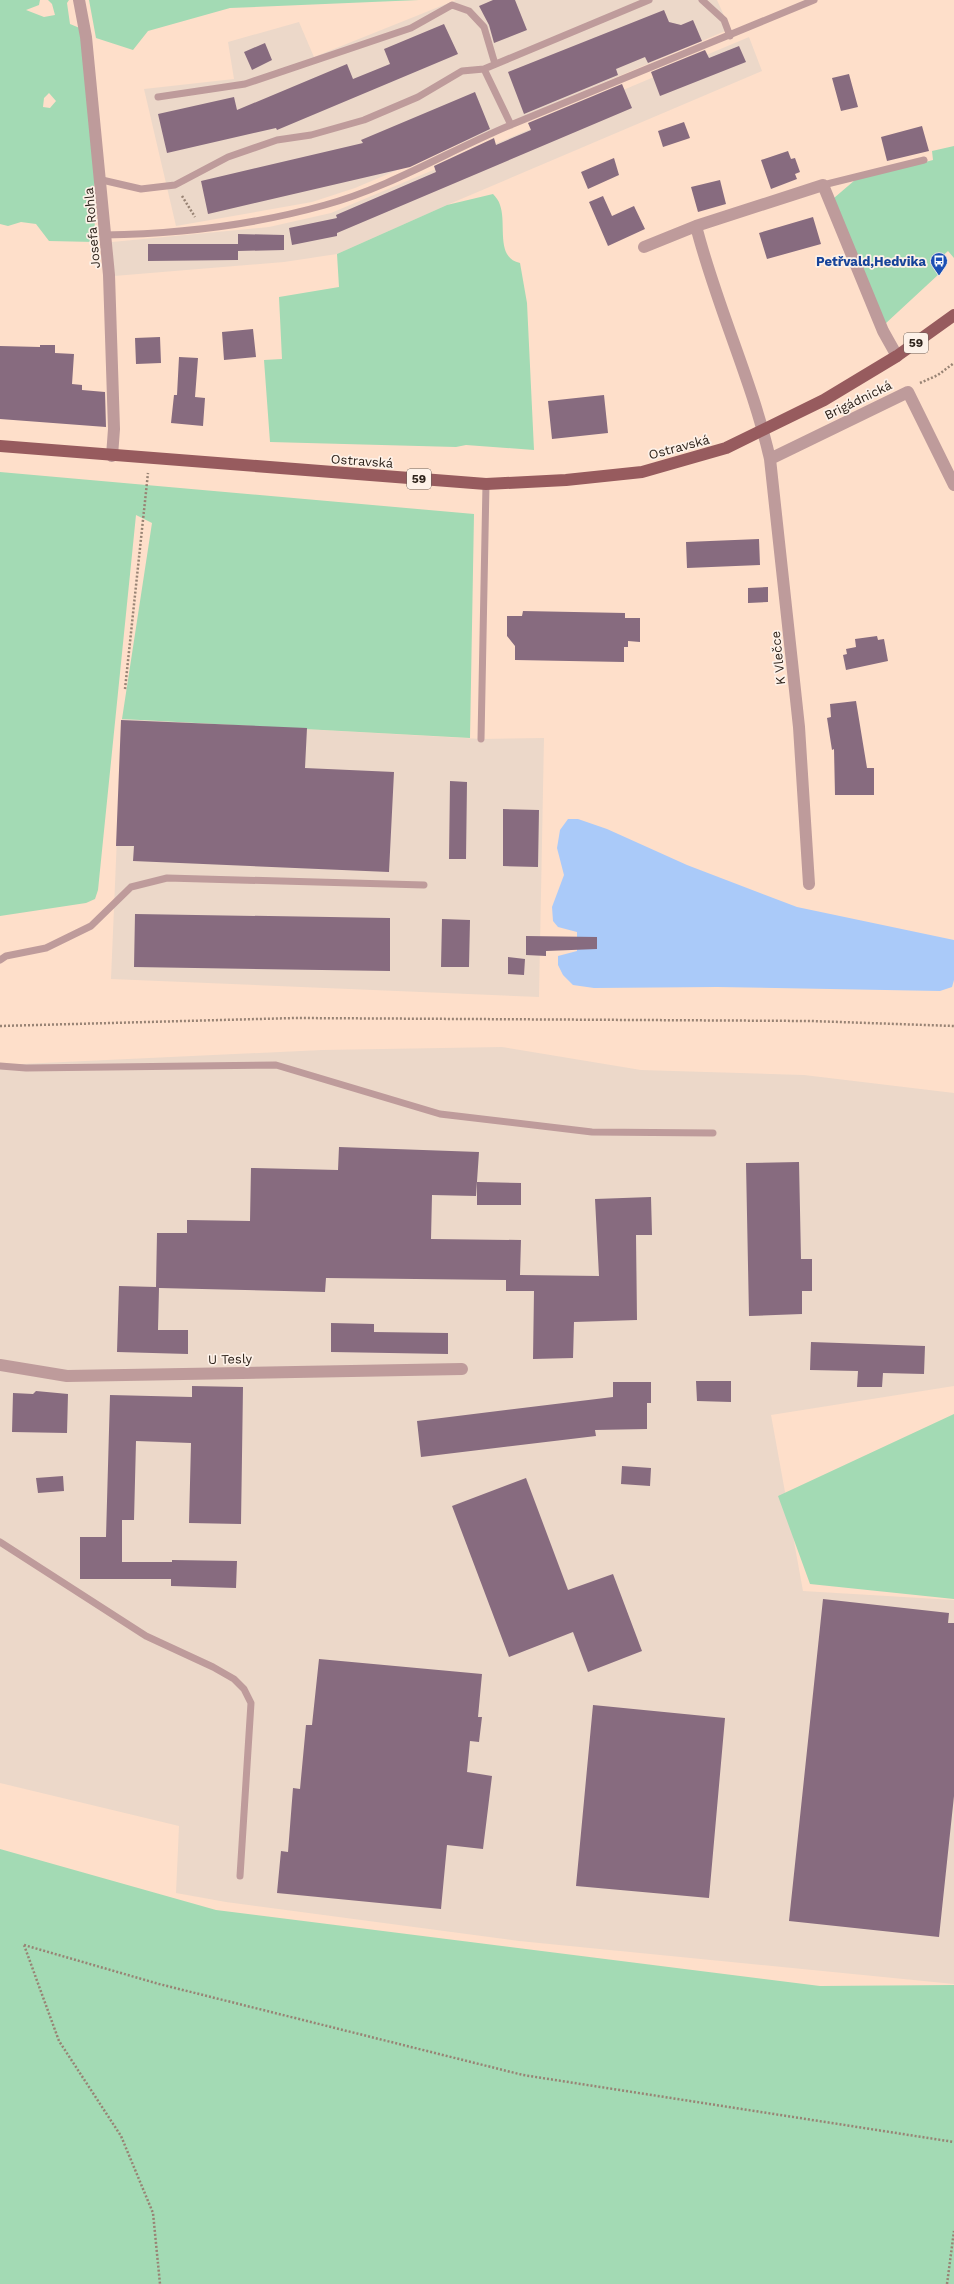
<svg xmlns="http://www.w3.org/2000/svg" width="954" height="2284" font-family="'Work Sans',sans-serif">
<style>
.industrial{fill:#ecd8c9}
.green{fill:#a3dab4;fill-rule:evenodd}
.water{fill:#aacaf9}
.building{fill:#876b7f}
.lines{fill:none;stroke-linecap:round;stroke-linejoin:round}
.path{stroke:#988374;stroke-width:2.5;stroke-dasharray:2 2;stroke-linecap:butt}
.lane{stroke:#be9b9b;stroke-width:7}
.street{stroke:#be9b9b;stroke-width:12}
.primary{stroke:#975b5e;stroke-width:12}
.labels{text-anchor:middle;dominant-baseline:central;stroke-width:3.5;stroke-linejoin:round;paint-order:stroke}
.shield{fill:#fdf1e8;stroke:#6b6058;stroke-width:1}
.shield-label{font-size:12px;font-weight:bold;fill:#2d221a}
.street-label{font-size:13px;fill:#2d221a;stroke:#fdf1e8}
.transit-label{font-size:13px;font-weight:bold;fill:#164399;stroke:#fdf1e8;text-anchor:end}
</style>
<rect width="100%" height="100%" fill="#fedfca"/>
<!-- industrial -->
<path class="industrial" d="M 456,0 L 717,0 L 730,29 L 355,188 L 312,202 L 176,226 L 144,89 L 234,79 L 228,42 L 299,22 L 314,57 Z
M 749,37 L 762,71 L 447,205 L 337,254 L 284,262 L 114,276 L 112,242 L 269,227 L 331,213 Z
M 122,719 L 481,739 L 544,738 L 539,997 L 111,979 Z
M 502,1047 L 641,1070 L 804,1075 L 954,1093 L 954,1386 L 771,1415 L 803,1591 L 954,1600 L 954,1984 L 519,1941 L 226,1902 L 176,1893 L 179,1826 L 0,1783 L 0,1065 L 322,1050 Z"/>
<!-- green -->
<path class="green" d="M 0,0 L 40,0 L 39,5 L 26,10 L 44,17 L 55,15 L 52,4 L 48,0 L 69,0 L 67,3 L 70,24 L 82,29 L 94,168 L 95,242 L 49,241 L 36,224 L 21,222 L 8,226 L 0,224 ZM 49,93 L 56,101 L 50,108 L 43,107 L 44,98 Z
M 89,0 L 419,0 L 230,8 L 148,31 L 133,50 L 96,38 Z
M 954,146 L 954,258 L 948,251 L 932,266 L 939,274 L 885,324 L 834,198 L 855,180 L 933,160 L 932,151 Z
M 493,194 C 496,197 499,201 500,205 C 507,224 495,258 520,263 L 527,303 L 534,450 L 466,445 L 456,447 L 270,442 L 264,360 L 282,359 L 279,297 L 339,287 L 337,254 L 447,205 Z
M 0,472 L 474,514 L 470,738 L 122,719 L 152,523 L 136,515 L 98,890 L 95,899 L 86,903 L 0,916 Z
M 954,1414 L 954,1599 L 810,1584 L 778,1496 Z
M 0,1849 L 216,1910 L 820,1986 L 954,1985 L 954,2284 L 0,2284 Z"/>
<!-- water -->
<path class="water" d="M 568,819 L 578,819 L 607,829 L 687,865 L 797,907 L 954,940 L 954,980 L 952,987 L 940,991 L 717,987 L 594,988 L 573,985 L 563,975 L 558,965 L 558,956 L 577,951 L 577,932 L 558,927 L 553,921 L 552,907 L 564,875 L 557,848 L 560,830 Z"/>
<!-- building -->
<path class="building" d="M 493,0 L 515,0 L 527,30 L 494,43 L 489,25 L 479,6 Z
M 664,10 L 669,22 L 681,25 L 693,20 L 702,41 L 648,63 L 645,57 L 616,69 L 618,75 L 524,114 L 508,72 Z
M 444,24 L 458,54 L 277,130 L 276,128 L 167,153 L 158,114 L 234,97 L 237,110 L 347,64 L 353,79 L 390,64 L 384,49 Z
M 265,43 L 272,60 L 252,70 L 244,52 Z
M 739,46 L 746,62 L 660,96 L 651,72 L 705,50 L 709,58 Z
M 849,74 L 858,107 L 841,111 L 832,78 Z
M 622,84 L 632,108 L 337,233 L 337,236 L 292,245 L 289,228 L 337,218 L 336,215 L 436,172 L 434,166 L 492,139 L 494,138 L 496,145 L 531,130 L 528,123 Z
M 475,92 L 490,129 L 410,167 L 208,214 L 201,181 L 363,143 L 361,140 Z
M 684,122 L 690,138 L 663,147 L 658,131 Z
M 922,126 L 929,151 L 887,161 L 881,137 Z
M 788,151 L 791,159 L 795,158 L 800,172 L 795,174 L 797,179 L 771,189 L 761,160 Z
M 614,158 L 619,175 L 588,189 L 581,172 Z
M 720,180 L 726,204 L 698,212 L 691,187 Z
M 603,196 L 612,216 L 634,206 L 645,229 L 608,246 L 589,202 Z
M 813,217 L 821,244 L 767,259 L 759,233 Z
M 238,234 L 284,235 L 284,250 L 238,251 L 238,260 L 148,261 L 148,244 L 238,244 Z
M 253,329 L 256,357 L 224,360 L 222,332 Z
M 160,337 L 161,363 L 136,364 L 135,338 Z
M 40,345 L 55,345 L 55,353 L 74,354 L 72,384 L 82,385 L 82,390 L 105,392 L 106,427 L 0,419 L 0,346 L 40,347 Z
M 179,357 L 198,358 L 195,397 L 205,398 L 203,426 L 171,423 L 174,395 L 177,395 Z
M 604,395 L 608,433 L 552,439 L 548,401 Z
M 759,539 L 760,565 L 687,568 L 686,542 Z
M 768,587 L 768,602 L 748,603 L 748,588 Z
M 523,611 L 625,613 L 625,618 L 640,618 L 640,642 L 628,641 L 628,647 L 624,647 L 624,662 L 515,660 L 515,646 L 507,636 L 507,616 L 522,616 Z
M 877,636 L 878,640 L 884,639 L 888,661 L 846,670 L 843,655 L 847,654 L 846,649 L 856,647 L 855,639 Z
M 856,701 L 867,768 L 874,768 L 874,795 L 835,795 L 834,749 L 832,750 L 827,718 L 831,717 L 830,704 Z
M 121,720 L 307,728 L 305,768 L 394,772 L 389,872 L 133,861 L 134,846 L 116,846 Z
M 450,781 L 467,782 L 466,859 L 449,859 Z
M 503,809 L 539,810 L 538,867 L 503,866 Z
M 135,914 L 390,918 L 390,971 L 134,967 Z
M 442,919 L 470,920 L 469,967 L 441,967 Z
M 526,936 L 597,937 L 597,949 L 546,951 L 546,956 L 526,955 Z
M 508,957 L 525,959 L 524,975 L 508,974 Z
M 339,1147 L 479,1152 L 476,1196 L 432,1195 L 431,1239 L 521,1240 L 520,1275 L 599,1276 L 595,1199 L 651,1197 L 652,1235 L 636,1235 L 637,1320 L 574,1322 L 573,1358 L 533,1359 L 534,1291 L 506,1291 L 506,1280 L 326,1278 L 325,1292 L 159,1288 L 158,1330 L 188,1330 L 188,1354 L 117,1352 L 119,1286 L 156,1287 L 157,1233 L 187,1233 L 187,1220 L 250,1221 L 251,1168 L 338,1170 Z
M 799,1162 L 801,1259 L 812,1259 L 812,1291 L 802,1291 L 802,1314 L 749,1316 L 746,1163 Z
M 477,1182 L 521,1183 L 521,1205 L 477,1205 Z
M 331,1323 L 374,1324 L 374,1332 L 448,1333 L 448,1354 L 331,1352 Z
M 811,1342 L 925,1346 L 924,1374 L 883,1373 L 882,1387 L 857,1387 L 858,1371 L 810,1370 Z
M 696,1381 L 731,1381 L 731,1402 L 697,1401 Z
M 613,1382 L 651,1382 L 651,1403 L 647,1403 L 647,1429 L 595,1430 L 596,1436 L 421,1457 L 417,1421 L 613,1397 Z
M 192,1386 L 243,1387 L 241,1524 L 189,1523 L 191,1443 L 136,1441 L 134,1520 L 122,1520 L 122,1562 L 172,1562 L 172,1560 L 237,1561 L 236,1588 L 171,1586 L 171,1579 L 80,1579 L 80,1537 L 106,1537 L 110,1395 L 192,1397 Z
M 36,1391 L 68,1394 L 67,1433 L 12,1432 L 13,1393 L 33,1394 Z
M 622,1466 L 651,1468 L 650,1486 L 621,1484 Z
M 63,1476 L 64,1491 L 38,1493 L 36,1478 Z
M 526,1478 L 568,1590 L 613,1574 L 642,1651 L 588,1672 L 573,1632 L 509,1657 L 452,1506 Z
M 823,1599 L 949,1613 L 948,1623 L 954,1623 L 954,1796 L 939,1937 L 789,1921 Z
M 319,1659 L 482,1674 L 478,1717 L 482,1717 L 479,1742 L 470,1741 L 467,1772 L 492,1776 L 483,1849 L 447,1845 L 441,1909 L 277,1893 L 281,1851 L 288,1852 L 293,1788 L 300,1789 L 306,1725 L 312,1725 Z
M 593,1705 L 725,1718 L 709,1898 L 576,1886 Z"/>
<g class="lines">
<!-- path -->
<path class="path" d="M 182,196 L 195,217
M 920,383 L 938,375 L 954,363
M 125,689 L 148,473
M 0,1026 L 295,1018 L 811,1021 L 954,1026
M 24,1945 L 159,1984 L 523,2075 L 954,2142
M 24,1945 L 59,2041 L 121,2136 L 153,2213 L 160,2284
M 947,2284 L 954,2231"/>
<!-- lane -->
<path class="lane" d="M 702,0 L 724,20 L 730,36
M 484,69 L 511,125
M 158,97 L 245,84 L 411,28 L 452,5 L 469,11 L 484,27 L 495,64
M 102,180 L 141,189 L 175,185 L 228,157 L 277,140 L 311,135 L 364,120 L 418,97 L 462,71 L 484,69 L 649,0
M 823,185 L 924,160
M 104,235 C 178,234 254,225 325,205 C 391,187 450,150 513,124 C 613,82 714,42 814,0
M 481,739 L 486,484
M 0,960 L 6,956 L 46,948 L 91,926 L 131,887 L 167,878 L 424,885
M 0,1066 L 26,1068 L 276,1065 L 440,1114 L 592,1132 L 713,1133
M 0,1542 L 146,1636 L 213,1667 L 234,1679 L 244,1689 L 251,1703 L 240,1876"/>
<!-- street -->
<path class="street" d="M 79,0 L 86,37 L 109,275 L 114,429 L 112,456
M 644,247 L 696,226
M 770,459 L 908,392 L 954,485
M 809,884 L 799,727 L 770,459 C 752,380 716,305 696,226 L 823,185 L 883,331 L 897,356
M 0,1365 L 67,1376 L 462,1369"/>
<!-- primary -->
<path class="primary" d="M 0,446 L 486,484 L 566,480 L 642,472 L 726,448 L 824,400 L 897,356 L 954,315"/>
</g>
<!-- icons -->
<defs>
<g id="bus-pin" transform="scale(0.9)"><path d="M0 17L-7.5 6A9.5 9.5 0 1 1 7.5 6Z" fill="#1a4fb4" stroke="#fdf1e8"/><path d="M-5-6H5V4H4V6H2V4H-2V6H-4V4H-5ZM-3.5-4V0h7V-4ZM-3.5 1.2v1.5H-2V1.2ZM2 1.2v1.5H3.5V1.2Z" fill="#fff"/></g>
</defs>
<g fill-rule="evenodd">
<use href="#bus-pin" x="939" y="261"/>
</g>
<g class="labels">
<!-- shield labels -->
<g class="shield">
<rect x="904" y="333" width="24" height="20" rx="3"/>
<rect x="407" y="469" width="24" height="20" rx="3"/>
</g>
<g class="shield-label">
<text x="916" y="343">59</text>
<text x="419" y="479">59</text>
</g>
<!-- street labels -->
<g class="street-label">
<text transform="translate(92 228) rotate(-95)">Josefa Rohla</text>
<text transform="translate(858 400) rotate(-26)">Brigádnická</text>
<text transform="translate(679 447) rotate(-15)">Ostravská</text>
<text transform="translate(362 461) rotate(4)">Ostravská</text>
<text transform="translate(778 658) rotate(-96)">K Vlečce</text>
<text transform="translate(230 1359) rotate(-1)">U Tesly</text>
</g>
<!-- transit labels -->
<g class="transit-label">
<text x="926" y="261">Petřvald,Hedvika</text>
</g>
</g>
</svg>
